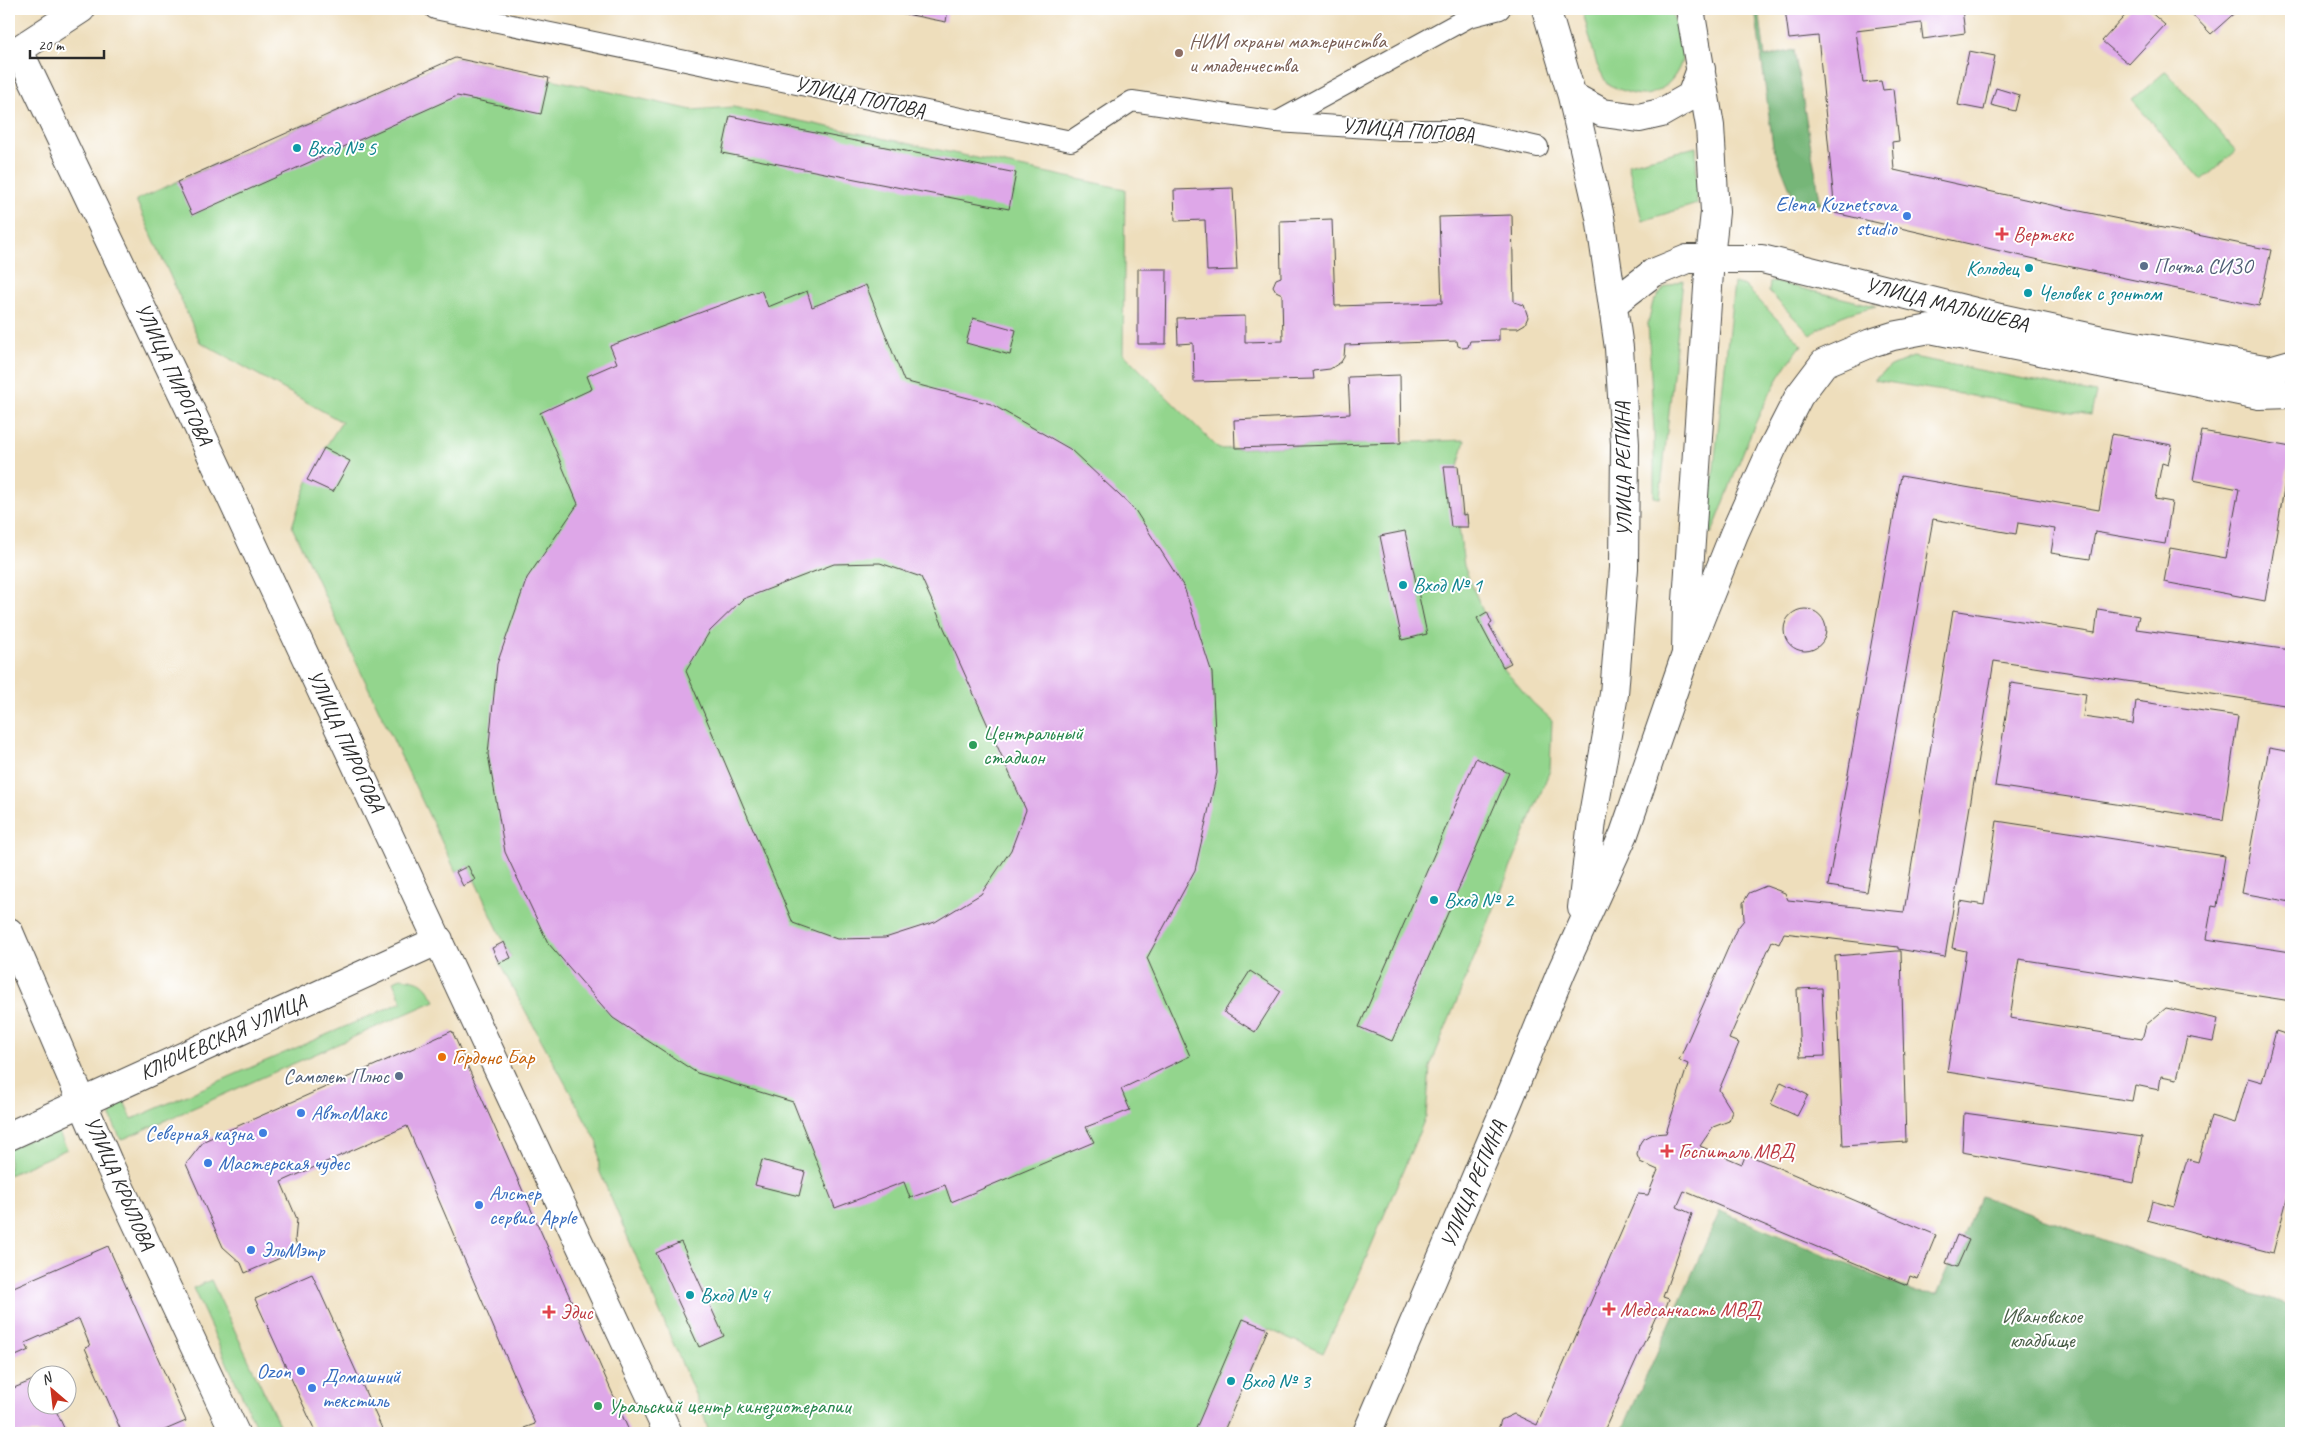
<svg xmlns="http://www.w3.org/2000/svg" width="2300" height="1442" font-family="Caveat,sans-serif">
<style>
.green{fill:#93d58d;stroke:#5f805c}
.forest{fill:#76b678;stroke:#507052}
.building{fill:#dea7e8;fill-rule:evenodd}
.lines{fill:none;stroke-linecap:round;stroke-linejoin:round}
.pedestrian-casing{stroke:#484641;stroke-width:22}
.minor-casing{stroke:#484641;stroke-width:30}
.secondary-casing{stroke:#484641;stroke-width:30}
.primary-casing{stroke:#484641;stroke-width:30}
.pedestrian{stroke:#fff;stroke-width:20}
.minor{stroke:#fff;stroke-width:28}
.secondary{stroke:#fff;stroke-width:28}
.primary{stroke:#fff;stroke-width:28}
.education-dot{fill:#8d6e63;stroke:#fff;stroke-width:2}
.culture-dot{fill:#0f9aa8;stroke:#fff;stroke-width:2}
.shop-dot{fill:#3f7fe0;stroke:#fff;stroke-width:2}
.health-dot{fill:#e0444e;stroke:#fff;stroke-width:2}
.service-dot{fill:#5c6f8a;stroke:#fff;stroke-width:2}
.leisure-dot{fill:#2e9e5b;stroke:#fff;stroke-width:2}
.food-dot{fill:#e8710a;stroke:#fff;stroke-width:2}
.labels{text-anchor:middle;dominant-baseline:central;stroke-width:4;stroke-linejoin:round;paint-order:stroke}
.education-label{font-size:21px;fill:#785e54;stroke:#fff;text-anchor:start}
.street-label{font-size:21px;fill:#2b2b2b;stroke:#fff}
.culture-label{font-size:21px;fill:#0d838f;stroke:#fff;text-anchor:start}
.shop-label{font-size:21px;fill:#366cbe;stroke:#fff;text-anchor:start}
.health-label{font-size:21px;fill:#be3a42;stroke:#fff;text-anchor:start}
.service-label{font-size:21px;fill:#4e5e75;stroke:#fff;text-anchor:start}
.leisure-label{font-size:21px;fill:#27864d;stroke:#fff;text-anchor:start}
.food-label{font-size:21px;fill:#c56008;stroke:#fff;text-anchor:start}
.park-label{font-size:21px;fill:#4a5e48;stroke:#fff}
</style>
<rect width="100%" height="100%" fill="#fff"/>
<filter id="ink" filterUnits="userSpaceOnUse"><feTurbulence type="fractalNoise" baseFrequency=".02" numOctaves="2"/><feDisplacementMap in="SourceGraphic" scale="10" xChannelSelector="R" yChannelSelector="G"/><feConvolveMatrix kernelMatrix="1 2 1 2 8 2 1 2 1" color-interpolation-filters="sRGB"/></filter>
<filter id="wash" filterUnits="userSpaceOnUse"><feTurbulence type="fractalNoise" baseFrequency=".0096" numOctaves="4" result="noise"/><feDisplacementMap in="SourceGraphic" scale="20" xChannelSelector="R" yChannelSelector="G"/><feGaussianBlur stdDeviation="1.12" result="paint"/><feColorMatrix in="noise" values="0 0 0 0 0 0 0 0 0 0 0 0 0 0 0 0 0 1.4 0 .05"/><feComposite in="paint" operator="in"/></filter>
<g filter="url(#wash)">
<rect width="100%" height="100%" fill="#eedebc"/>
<!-- green -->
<path class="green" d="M 1582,9 L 1671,9 C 1674,21 1682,37 1683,49 C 1684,70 1665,94 1644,95 C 1630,95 1619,89 1607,84 L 1597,65 Z
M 455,58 L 692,110 L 733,107 L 1125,189 L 1123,353 L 1219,449 L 1465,440 L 1458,467 L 1463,514 L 1467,514 L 1468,527 L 1459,527 L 1464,566 L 1484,614 L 1487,612 L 1492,623 L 1489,625 L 1511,663 L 1503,668 L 1533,703 L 1552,720 L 1550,770 L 1430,1067 L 1426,1116 L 1358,1277 L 1323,1353 L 1268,1329 L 1223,1433 L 709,1433 L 703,1413 L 599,1170 L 598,1143 L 499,963 L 511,957 L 468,866 L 456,872 L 292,527 C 306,483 316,459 342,422 L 200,342 L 136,200 Z
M 2166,71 L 2236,151 L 2202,180 L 2132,100 Z
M 1696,147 L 1697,204 L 1642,221 L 1628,164 Z
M 1683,280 L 1660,498 L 1654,497 L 1654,431 L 1648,323 L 1653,302 L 1665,287 Z
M 1770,281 L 1876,306 C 1850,312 1831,318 1811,335 L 1769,292 Z
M 1734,283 L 1745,286 L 1802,345 C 1759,396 1737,471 1712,533 L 1707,532 Z
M 1913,357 L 2096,393 L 2091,415 L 1874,380 L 1891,366 Z
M 401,978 C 422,980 425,983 435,1001 L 121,1140 L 111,1118 L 112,1106 L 123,1099 L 132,1119 L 402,1002 L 393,981 Z
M 56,1127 L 67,1149 L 9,1175 L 9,1149 Z
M 211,1280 L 283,1433 L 259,1433 L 193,1288 Z"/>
<!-- forest -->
<path class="forest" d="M 1755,9 L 1759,9 L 1765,57 L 1794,50 L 1821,205 L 1794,199 L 1773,146 Z
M 1980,1196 L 2291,1307 L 2291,1433 L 1621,1433 L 1720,1211 L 1914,1292 L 1937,1294 L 1950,1265 L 1957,1267 L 1968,1240 L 1962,1238 Z"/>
<g id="blocks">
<!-- building -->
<path class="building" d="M 880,9 L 948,9 L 946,22 Z
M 1785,9 L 1962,9 L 1965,33 L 1923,39 L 1921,23 L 1856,31 L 1863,83 L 1881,81 L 1883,90 L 1893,89 L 1899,141 L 1892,142 L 1894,170 L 2060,207 L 2271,250 L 2259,306 L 2048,262 L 1835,213 L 1818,36 L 1789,39 Z
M 2131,9 L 2147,9 L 2165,25 L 2129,64 L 2102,41 Z
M 2187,9 L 2239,9 L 2211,34 Z
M 1969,51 L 1995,56 L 1984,110 L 1958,105 Z
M 455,58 L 549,78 L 541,114 L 457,96 L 192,215 L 177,182 Z
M 1996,88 L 2019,95 L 2015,111 L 1991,105 Z
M 730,116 L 1016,173 L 1009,209 L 722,153 Z
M 1233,188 L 1237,270 L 1207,271 L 1205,220 L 1175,221 L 1174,190 Z
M 1512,215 L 1514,302 L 1524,305 L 1528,317 L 1525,324 L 1518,328 L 1499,328 L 1499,340 L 1470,341 L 1468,347 L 1463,348 L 1458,346 L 1457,341 L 1345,345 L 1344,357 L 1341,362 L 1330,369 L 1313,371 L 1314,379 L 1194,382 L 1193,343 L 1178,344 L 1177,318 L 1245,316 L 1245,342 L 1283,341 L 1282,294 L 1276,291 L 1273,286 L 1276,279 L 1281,277 L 1280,221 L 1332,219 L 1335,306 L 1442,303 L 1439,217 Z
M 1138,269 L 1167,269 L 1166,344 L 1138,344 Z
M 866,285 L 904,381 L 991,404 L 1070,449 L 1135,510 L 1184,587 L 1212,673 L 1217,773 L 1195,870 L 1147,958 L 1190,1056 L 1121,1089 L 1130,1110 L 1086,1127 L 1094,1142 L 951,1202 L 945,1185 L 910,1198 L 904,1182 L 835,1208 L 793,1102 L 697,1073 L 613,1018 L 548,943 L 505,852 L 488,754 L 497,664 L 527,578 L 578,504 L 540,413 L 592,389 L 587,376 L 617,363 L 610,346 L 761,290 L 768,307 L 807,291 L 812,307 ZM 880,563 L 921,577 L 1026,810 L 1011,850 L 981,894 L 935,922 L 885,938 L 837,939 L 793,923 L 686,671 L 710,631 L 743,599 L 834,564 Z
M 973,318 L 1016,330 L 1010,355 L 966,343 Z
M 1400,375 L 1401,443 L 1235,448 L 1234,420 L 1350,414 L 1348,377 Z
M 2202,431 L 2291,447 L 2265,601 L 2164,582 L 2170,548 L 2226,558 L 2239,489 L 2193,480 Z
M 2112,434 L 2172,445 L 2168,465 L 2162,463 L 2155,499 L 2172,502 L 2165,544 L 2095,532 L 2090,559 L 2051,553 L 2055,529 L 2018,523 L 2016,534 L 1933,519 L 1867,892 L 1828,886 L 1901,476 L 2099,510 Z
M 324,448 L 350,461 L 333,492 L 307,480 Z
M 1444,466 L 1458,466 L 1463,515 L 1467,514 L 1468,527 L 1451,527 Z
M 1405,531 L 1427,634 L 1402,640 L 1380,536 Z
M1784 630a21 21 0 1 1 42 0a21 21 0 1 1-42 0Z
M 2098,609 L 2139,616 L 2136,629 L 2291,650 L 2291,706 L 1994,661 L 1945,957 L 1898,949 L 1898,947 L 1784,933 L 1779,944 L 1772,941 L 1729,1039 L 1739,1043 L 1719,1090 L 1732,1111 L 1729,1121 L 1713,1127 L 1700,1146 L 1742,1164 L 1746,1154 L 1936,1235 L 1918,1279 L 1910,1276 L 1907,1285 L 1684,1191 L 1677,1207 L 1692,1214 L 1663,1297 L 1669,1299 L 1663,1315 L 1657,1314 L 1603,1433 L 1497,1433 L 1501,1420 L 1514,1414 L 1537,1425 L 1638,1194 L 1648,1195 L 1658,1170 L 1640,1162 L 1637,1155 L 1639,1145 L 1642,1140 L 1653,1134 L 1666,1133 L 1688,1064 L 1679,1060 L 1736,930 L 1744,920 L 1743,903 L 1749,893 L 1766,886 L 1785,893 L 1788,900 L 1904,912 L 1953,610 L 2095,633 Z
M 1487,612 L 1492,623 L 1489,625 L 1511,663 L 1503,667 L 1477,618 Z
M 2011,683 L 2086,694 L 2083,717 L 2133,724 L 2136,701 L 2238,716 L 2223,820 L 1995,786 Z
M 2269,748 L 2291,752 L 2291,902 L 2242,893 Z
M 1476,758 L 1509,773 L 1392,1041 L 1359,1027 Z
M 1997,821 L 2225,856 L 2217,907 L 2212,906 L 2206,939 L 2291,952 L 2291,1001 L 2019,959 L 2010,1018 L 2142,1039 L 2146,1025 L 2166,1008 L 2218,1019 L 2213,1042 L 2187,1037 L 2177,1079 L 2161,1076 L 2159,1090 L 2135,1085 L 2132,1101 L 1947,1072 L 1966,951 L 1952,948 L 1960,901 L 1984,905 Z
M 468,866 L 475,880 L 463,886 L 456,872 Z
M 504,942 L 511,958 L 499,963 L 492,948 Z
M 1897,951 L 1901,951 L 1906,1142 L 1843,1146 L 1835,956 Z
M 1250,971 L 1281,991 L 1255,1032 L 1224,1012 Z
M 1822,988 L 1825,1056 L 1800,1057 L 1797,989 Z
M 452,1031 L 615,1399 L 630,1433 L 527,1433 L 524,1428 L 535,1424 L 407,1126 L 281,1182 L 297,1219 L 295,1240 L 299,1250 L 245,1273 L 241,1263 L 223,1247 L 186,1164 L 204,1141 Z
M 2276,1031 L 2291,1036 L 2291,1184 L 2273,1253 L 2147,1220 L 2152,1201 L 2174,1207 L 2187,1159 L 2198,1162 L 2211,1116 L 2235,1123 L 2248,1078 L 2262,1082 Z
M 1781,1082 L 1808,1095 L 1797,1116 L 1771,1104 Z
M 1964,1113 L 2142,1137 L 2134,1183 L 1962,1152 Z
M 762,1160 L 805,1172 L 799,1196 L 755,1185 Z
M 1957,1235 L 1969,1240 L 1957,1267 L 1946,1263 Z
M 681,1242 L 724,1336 L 699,1347 L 656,1253 Z
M 108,1246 L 186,1421 L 158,1433 L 122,1433 L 85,1348 L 90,1346 L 79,1319 L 25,1343 L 29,1350 L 9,1359 L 9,1289 Z
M 312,1274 L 384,1433 L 316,1433 L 255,1299 Z
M 1243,1319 L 1268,1329 L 1223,1433 L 1194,1433 Z
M 38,1378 L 38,1404 L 53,1404 L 65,1430 L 58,1433 L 9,1433 L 9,1390 Z"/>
</g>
</g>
<g filter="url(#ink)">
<use href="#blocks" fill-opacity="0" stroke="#484641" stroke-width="1"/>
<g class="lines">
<!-- pedestrian casing -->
<g class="pedestrian-casing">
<path id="pedestrian" d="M 435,9 L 1071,141 L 1132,101 L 1277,122 L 1399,130 L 1462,130 L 1538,147
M 1277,122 L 1469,17 L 1500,9"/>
</g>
<!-- minor casing -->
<g class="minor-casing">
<path id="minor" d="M 19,51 L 187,403 L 668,1433
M 9,932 L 108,1162 L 235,1433
M 9,1136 L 439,940"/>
</g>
<!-- secondary casing -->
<g class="secondary-casing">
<path id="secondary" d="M 1614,303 L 1653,273 L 1687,259 L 1762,259 L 2000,318 L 2102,340 L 2270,370 L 2291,364
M 1686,654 L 1734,534 L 1772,449 L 1799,396 L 1824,363 L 1871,343 L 1893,336 L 1930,329 L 2259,395 L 2291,394"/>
</g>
<!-- primary casing -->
<g class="primary-casing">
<path id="primary" d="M 1546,9 L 1572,96 L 1600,217 L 1619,348 L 1625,444 L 1624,568 L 1614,694 L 1592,821 L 1582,908
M 9,56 L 81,9
M 1572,96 L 1603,113 L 1639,118 L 1661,113 L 1691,96 L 1701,69
M 1367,1433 L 1508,1102 L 1562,970 L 1624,834 L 1686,654 L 1687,601 L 1710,258 L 1715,212 L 1710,126 L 1690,9"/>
</g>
<!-- pedestrian -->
<use href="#pedestrian" class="pedestrian"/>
<!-- minor -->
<use href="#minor" class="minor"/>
<!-- secondary -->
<use href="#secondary" class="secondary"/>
<!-- primary -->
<use href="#primary" class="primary"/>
</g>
</g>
<!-- markers -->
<circle class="education-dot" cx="1179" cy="53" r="5"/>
<g class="culture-dot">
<circle cx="297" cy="148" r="5"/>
<circle cx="2029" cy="268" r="5"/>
<circle cx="2028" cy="293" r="5"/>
<circle cx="1403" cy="585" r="5"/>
<circle cx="1434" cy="900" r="5"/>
<circle cx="690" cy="1295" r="5"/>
<circle cx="1231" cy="1381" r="5"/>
</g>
<g class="shop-dot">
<circle cx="1907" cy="216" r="5"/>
<circle cx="301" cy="1113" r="5"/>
<circle cx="263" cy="1133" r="5"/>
<circle cx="208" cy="1163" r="5"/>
<circle cx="479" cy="1205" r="5"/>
<circle cx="251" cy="1250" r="5"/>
<circle cx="301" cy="1371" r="5"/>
<circle cx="312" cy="1388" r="5"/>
</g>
<g class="health-dot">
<path d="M1999.5 226.5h5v5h5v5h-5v5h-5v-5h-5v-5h5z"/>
<path d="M1664.5 1143.5h5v5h5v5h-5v5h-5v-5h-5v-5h5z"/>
<path d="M1606.5 1301.5h5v5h5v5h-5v5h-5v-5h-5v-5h5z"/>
<path d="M546.5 1304.5h5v5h5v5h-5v5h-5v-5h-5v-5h5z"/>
</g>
<g class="service-dot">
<circle cx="2144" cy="266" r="5"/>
<circle cx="399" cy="1076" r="5"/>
</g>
<g class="leisure-dot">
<circle cx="973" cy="745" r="5"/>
<circle cx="598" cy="1406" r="5"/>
</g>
<circle class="food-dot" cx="442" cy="1057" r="5"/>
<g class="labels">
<!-- education labels -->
<g class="education-label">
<text x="1189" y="41">НИИ охраны материнства<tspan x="1189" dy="24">и младенчества</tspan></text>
</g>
<!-- street labels -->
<g class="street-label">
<text transform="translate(860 97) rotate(12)">УЛИЦА ПОПОВА</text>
<text transform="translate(1408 130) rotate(4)">УЛИЦА ПОПОВА</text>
<text transform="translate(1947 304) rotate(14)">УЛИЦА МАЛЫШЕВА</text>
<text transform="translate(174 374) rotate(65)">УЛИЦА ПИРОГОВА</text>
<text transform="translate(1623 469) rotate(-91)">УЛИЦА РЕПИНА</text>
<text transform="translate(346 741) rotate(65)">УЛИЦА ПИРОГОВА</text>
<text transform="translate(223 1037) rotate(-24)">КЛЮЧЕВСКАЯ УЛИЦА</text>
<text transform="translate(120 1183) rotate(66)">УЛИЦА КРЫЛОВА</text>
<text transform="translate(1473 1184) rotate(-67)">УЛИЦА РЕПИНА</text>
</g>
<!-- culture labels -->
<g class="culture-label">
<text x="307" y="148">Вход № 5</text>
<text x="2019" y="268" text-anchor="end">Колодец</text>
<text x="2038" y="293">Человек с зонтом</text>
<text x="1413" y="585">Вход № 1</text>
<text x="1444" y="900">Вход № 2</text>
<text x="700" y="1295">Вход № 4</text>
<text x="1241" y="1381">Вход № 3</text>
</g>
<!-- shop labels -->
<g class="shop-label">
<text x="1897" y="204" text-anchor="end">Elena Kuznetsova<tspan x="1897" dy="24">studio</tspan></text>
<text x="311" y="1113">АвтоМакс</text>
<text x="253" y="1133" text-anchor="end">Северная казна</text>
<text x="218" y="1163">Мастерская чудес</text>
<text x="489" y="1193">Алстер<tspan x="489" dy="24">сервис Apple</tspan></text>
<text x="261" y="1250">ЭльМэтр</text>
<text x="291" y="1371" text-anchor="end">Ozon</text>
<text x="322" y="1376">Домашний<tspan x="322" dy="24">текстиль</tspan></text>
</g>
<!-- health labels -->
<g class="health-label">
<text x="2013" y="234">Вертекс</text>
<text x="1678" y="1151">Госпиталь МВД</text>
<text x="1620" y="1309">Медсанчасть МВД</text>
<text x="560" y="1312">Эдис</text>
</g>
<!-- service labels -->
<g class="service-label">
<text x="2154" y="266">Почта СИЗО</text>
<text x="389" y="1076" text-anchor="end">Самолет Плюс</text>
</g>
<!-- leisure labels -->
<g class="leisure-label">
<text x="983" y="733">Центральный<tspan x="983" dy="24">стадион</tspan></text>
<text x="608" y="1406">Уральский центр кинезиотерапии</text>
</g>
<!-- food labels -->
<g class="food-label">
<text x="452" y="1057">Гордонc Бар</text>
</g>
<!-- park labels -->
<g class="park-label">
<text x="2042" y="1316">Ивановское<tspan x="2042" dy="24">кладбище</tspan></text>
</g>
</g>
<!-- margin -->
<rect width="2300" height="1442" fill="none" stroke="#fff" stroke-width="30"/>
<!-- north arrow -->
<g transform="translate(52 1390) rotate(332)"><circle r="24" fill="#ffffff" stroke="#aaaaaa"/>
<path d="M0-4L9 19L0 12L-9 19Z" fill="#c8321e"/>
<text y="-8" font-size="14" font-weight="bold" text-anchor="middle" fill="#2b2b2b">N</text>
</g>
<!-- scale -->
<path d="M30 50v8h74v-8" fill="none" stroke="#2b2b2b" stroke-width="2.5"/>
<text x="38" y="50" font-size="15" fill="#2b2b2b" stroke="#ffffff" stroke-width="4" paint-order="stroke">20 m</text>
</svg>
